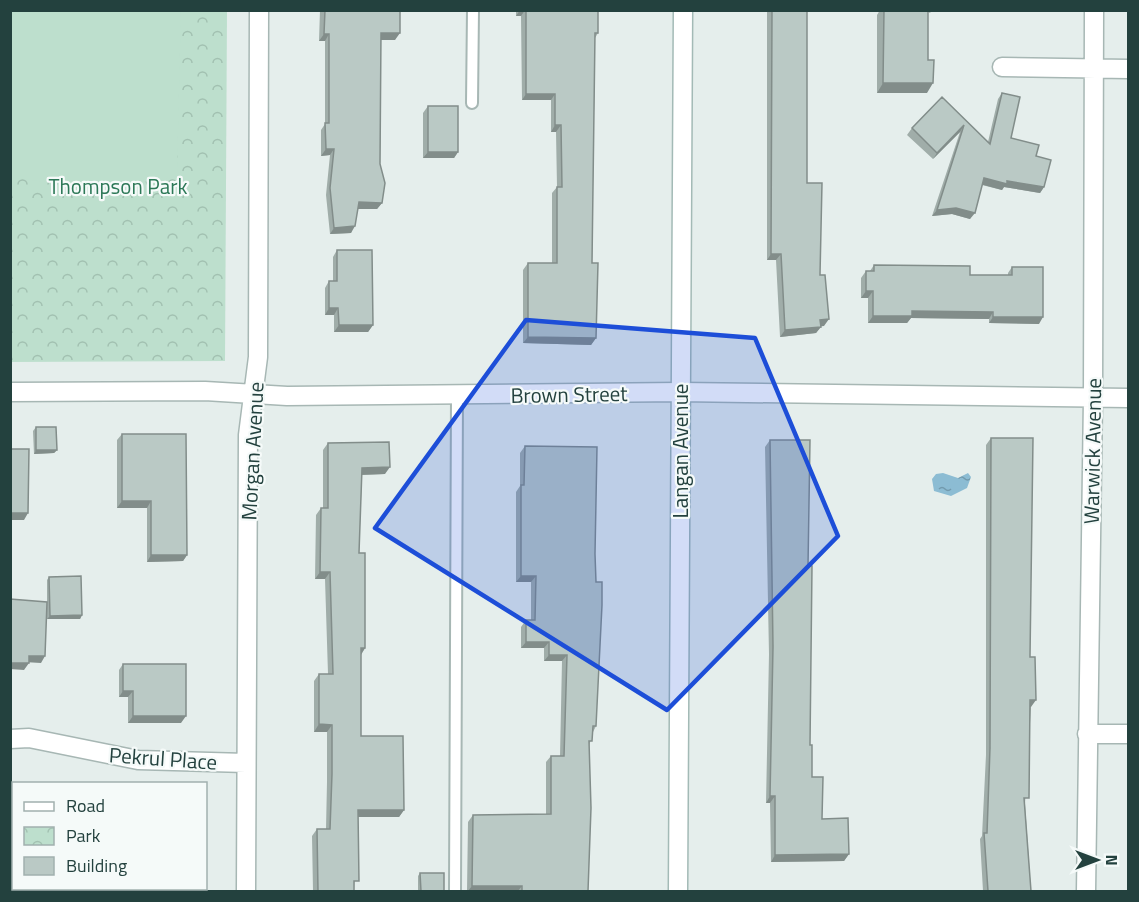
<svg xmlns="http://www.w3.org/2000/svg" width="1139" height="902" font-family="'Titillium Web',sans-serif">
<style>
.park{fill:url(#park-crowns)}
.pitch{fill:#bddfcd}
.water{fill:url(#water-ripples)}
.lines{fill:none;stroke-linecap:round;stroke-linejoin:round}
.lane-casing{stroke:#a7b7b4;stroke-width:14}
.street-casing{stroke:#a7b7b4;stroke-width:21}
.secondary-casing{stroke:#a3bab6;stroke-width:21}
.lane{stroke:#fff;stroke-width:10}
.street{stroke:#fff;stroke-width:18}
.secondary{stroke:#fff;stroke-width:18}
.wall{fill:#a0ada9}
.shaded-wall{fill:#828d8a}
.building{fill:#bac9c5;stroke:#828d8a;stroke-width:1.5}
.marked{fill:#1d4ed8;fill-opacity:0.2;stroke:#1d4ed8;stroke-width:4.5;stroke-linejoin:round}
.labels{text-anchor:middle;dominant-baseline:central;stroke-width:4.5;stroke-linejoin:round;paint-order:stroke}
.park-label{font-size:21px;fill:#2c7857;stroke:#f5faf9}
.street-label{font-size:21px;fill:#23413e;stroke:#f5faf9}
</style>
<defs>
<pattern id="park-crowns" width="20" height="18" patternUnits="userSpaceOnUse" patternTransform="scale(1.5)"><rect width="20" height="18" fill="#bddfcd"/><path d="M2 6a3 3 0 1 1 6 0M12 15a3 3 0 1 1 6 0" fill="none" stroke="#a2c1b1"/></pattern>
<pattern id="water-ripples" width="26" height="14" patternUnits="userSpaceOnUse" patternTransform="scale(1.5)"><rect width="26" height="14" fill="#8cbcd3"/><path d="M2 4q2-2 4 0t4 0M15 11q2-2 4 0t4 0" fill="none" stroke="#729aad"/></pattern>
</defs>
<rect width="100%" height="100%" fill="#e5eeec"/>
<!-- park -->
<path class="park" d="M 10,11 L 227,11 L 225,361 L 11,362 Z"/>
<!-- pitch -->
<path class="pitch" d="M 10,11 L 181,11 L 177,176 C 117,189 71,187 11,177 Z"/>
<!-- water -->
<path class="water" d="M 943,473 L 958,478 L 968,473 L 971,477 L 967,488 L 951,496 L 934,491 L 932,479 L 936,474 Z"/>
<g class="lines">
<!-- lane casing -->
<g class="lane-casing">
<path id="lane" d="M 472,103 L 473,10
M 455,892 L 457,395"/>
</g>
<!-- street casing -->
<g class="street-casing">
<path id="street" d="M 1002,67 L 1128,69
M 10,392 L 205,391 L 287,396 L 680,392 L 1128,398
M 1087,734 L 1128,734
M 10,739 L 29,738 L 138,760 L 246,763
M 246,892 L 248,435 L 258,357 L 259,10
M 1086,892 L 1093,398 L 1094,10"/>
</g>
<!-- secondary casing -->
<g class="secondary-casing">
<path id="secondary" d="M 678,892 L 683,10"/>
</g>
<!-- lane -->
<use href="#lane" class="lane"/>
<!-- street -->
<use href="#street" class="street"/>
<!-- secondary -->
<use href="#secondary" class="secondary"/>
</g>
<!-- wall -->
<path class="wall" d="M 320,10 L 400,10 L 395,40 L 381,40 L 380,164 L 382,203 L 377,209 L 358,209 L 351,233 L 330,234 L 326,195 L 330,155 L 321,156 L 321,130 L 325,124 L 325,41 L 319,41 Z
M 516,10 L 598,10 L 598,33 L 595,38 L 592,263 L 596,338 L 591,345 L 523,343 L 523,270 L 528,263 L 552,263 L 552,193 L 557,187 L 556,132 L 551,132 L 551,100 L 522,100 L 521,16 L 516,16 Z
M 767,10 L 807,10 L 807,183 L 820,275 L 824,326 L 821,326 L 816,333 L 780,337 L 776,260 L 767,260 Z
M 880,10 L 932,10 L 930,13 L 928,12 L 927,93 L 877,93 L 877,15 Z
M 1002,93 L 1011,138 L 1036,156 L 1044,187 L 1040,193 L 1004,187 L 1002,190 L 982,185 L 970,219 L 952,214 L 932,216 L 960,132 L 933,159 L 907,135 L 912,128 L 942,97 L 988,142 L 998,99 Z
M 428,106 L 458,152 L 454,158 L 423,158 L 423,113 Z
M 337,250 L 373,325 L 368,332 L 334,332 L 334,315 L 325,315 L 325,288 L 329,281 L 333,281 L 333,257 Z
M 874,265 L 970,275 L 1008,275 L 1008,273 L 1012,267 L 1039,324 L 989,323 L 989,319 L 911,318 L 907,323 L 868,323 L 868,298 L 861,298 L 861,278 L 866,271 L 870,271 Z
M 36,427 L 57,450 L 54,453 L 34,454 L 33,431 Z
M 122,434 L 187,555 L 183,561 L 147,562 L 147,508 L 117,508 L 117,440 Z
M 991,438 L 1030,657 L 1031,707 L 1025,804 L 1031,891 L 983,891 L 980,839 L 982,836 L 986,755 L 986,445 Z
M 770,440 L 808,566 L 810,745 L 812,777 L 822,819 L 849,854 L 844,861 L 771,862 L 770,803 L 766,803 L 769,654 L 765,447 Z
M 328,443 L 385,474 L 362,475 L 359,553 L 365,648 L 361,655 L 361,736 L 404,810 L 399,817 L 358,817 L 354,891 L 313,891 L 312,836 L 317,829 L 326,829 L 327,782 L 327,732 L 314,732 L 314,681 L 319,674 L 328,674 L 325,579 L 315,579 L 316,515 L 321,508 L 323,508 L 323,450 Z
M 525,446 L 595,554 L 596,726 L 593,732 L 589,746 L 588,891 L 467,891 L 468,822 L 473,815 L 546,814 L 546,762 L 551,756 L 560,756 L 562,661 L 544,661 L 544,648 L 521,648 L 521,627 L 526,620 L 531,620 L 531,582 L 516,582 L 516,492 L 520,486 L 520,453 Z
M 49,577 L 82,615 L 80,619 L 47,619 L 47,580 Z
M 123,664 L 181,723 L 128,723 L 128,697 L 119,697 L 119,670 Z
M 420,873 L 444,891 L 418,891 L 418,876 Z
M 21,888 L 81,888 L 82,891 L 21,891 Z
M 133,888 L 193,888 L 193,891 L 137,891 L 137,889 Z"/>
<!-- shaded-wall -->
<path class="shaded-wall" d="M 520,10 L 525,10 L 521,16 L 516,16 Z
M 381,33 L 400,33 L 395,40 L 376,40 Z
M 324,34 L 329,34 L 325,41 L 319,41 Z
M 883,83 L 933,83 L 927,93 L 877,93 Z
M 526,94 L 555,94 L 551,100 L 522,100 Z
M 555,125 L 561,125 L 556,132 L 551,132 Z
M 964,125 L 960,132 L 933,159 L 937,153 Z
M 326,149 L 334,149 L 330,155 L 321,156 Z
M 428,152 L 458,152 L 454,158 L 423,158 Z
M 984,178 L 1007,181 L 1044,187 L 1040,193 L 1004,187 L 1002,190 L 980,184 Z
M 359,202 L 382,203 L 377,209 L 354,209 Z
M 956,208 L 975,213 L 970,219 L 952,214 L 932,216 L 937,210 Z
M 355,226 L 351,233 L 330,234 L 334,228 Z
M 771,254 L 781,254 L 776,260 L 767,260 Z
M 866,291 L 873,291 L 868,298 L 861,298 Z
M 329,308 L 338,308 L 334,315 L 325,315 Z
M 912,311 L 993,312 L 989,319 L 911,318 L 907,323 L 868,323 L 873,316 Z
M 993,317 L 1043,317 L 1039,324 L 989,323 Z
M 829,319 L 824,326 L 815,327 L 820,320 Z
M 339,325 L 373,325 L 368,332 L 334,332 Z
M 821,327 L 816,333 L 780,337 L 785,330 Z
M 528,337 L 596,338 L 591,345 L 523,343 Z
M 36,450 L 57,450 L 54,453 L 34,454 Z
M 390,467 L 385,474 L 357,475 L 362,468 Z
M 122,501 L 151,501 L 147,508 L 117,508 Z
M 10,513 L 28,513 L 24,520 L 10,520 Z
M 151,555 L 187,555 L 183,561 L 147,562 Z
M 320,572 L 330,572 L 325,579 L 315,579 Z
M 521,576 L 536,576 L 531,582 L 516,582 Z
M 82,615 L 80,619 L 47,619 L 50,616 Z
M 526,642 L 549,642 L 544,648 L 521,648 Z
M 361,648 L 365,648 L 360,656 Z
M 549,655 L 567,655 L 562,661 L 544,661 Z
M 29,656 L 45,656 L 41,663 L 24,662 Z
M 10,663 L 29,663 L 24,670 L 10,669 Z
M 123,691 L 133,691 L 128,697 L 119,697 Z
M 1030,700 L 1036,700 L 1031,707 L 1026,707 Z
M 133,716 L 186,716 L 181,723 L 128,723 Z
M 319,724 L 332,725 L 327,732 L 314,732 Z
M 770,796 L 775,796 L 770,803 L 766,803 Z
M 358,810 L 404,810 L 399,817 L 353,817 Z
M 849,854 L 844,861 L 771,862 L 775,855 Z
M 472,886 L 522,886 L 518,891 L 468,891 Z"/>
<!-- building -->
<path class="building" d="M 325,10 L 400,10 L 400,33 L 381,33 L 380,164 L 385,183 L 382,203 L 359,202 L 355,226 L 334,228 L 330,188 L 334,149 L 326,149 L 325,123 L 329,123 L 329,34 L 324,34 Z
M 526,10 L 598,10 L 598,33 L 595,33 L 592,263 L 598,263 L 596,338 L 528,337 L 528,263 L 557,263 L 557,187 L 562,187 L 561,125 L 555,125 L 555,94 L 526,94 Z
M 772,10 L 807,10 L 807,183 L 822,183 L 820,275 L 825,275 L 829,319 L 820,320 L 821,327 L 785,330 L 781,254 L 771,254 Z
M 884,10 L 928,10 L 928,60 L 934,60 L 933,83 L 883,83 Z
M 1002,93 L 1020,97 L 1011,138 L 1039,145 L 1036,156 L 1051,160 L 1044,187 L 1007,181 L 1007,184 L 984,178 L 975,213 L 956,208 L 937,210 L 964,125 L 937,153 L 912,128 L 942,97 L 990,144 Z
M 428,106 L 458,106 L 458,152 L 428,152 Z
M 337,250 L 372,250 L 373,325 L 339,325 L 338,308 L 329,308 L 329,281 L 337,281 Z
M 874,265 L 970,266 L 970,275 L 1012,275 L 1012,267 L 1043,267 L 1043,317 L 993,317 L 993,312 L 912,311 L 912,316 L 873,316 L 873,291 L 866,291 L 866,271 L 874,271 Z
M 36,427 L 56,427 L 57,450 L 36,450 Z
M 122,434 L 186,434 L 187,555 L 151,555 L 151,501 L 122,501 Z
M 991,438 L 1033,438 L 1030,657 L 1035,657 L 1036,700 L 1030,700 L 1029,798 L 1024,798 L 1031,891 L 988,891 L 984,833 L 987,833 L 990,748 Z
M 770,440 L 810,440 L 808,566 L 812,566 L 810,745 L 812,745 L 812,777 L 823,777 L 822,819 L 848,818 L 849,854 L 775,855 L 775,796 L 770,796 L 773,647 Z
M 389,442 L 390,467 L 362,468 L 359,553 L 365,553 L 365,648 L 361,648 L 361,736 L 403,736 L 404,810 L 358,810 L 359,881 L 354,881 L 354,891 L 318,891 L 317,829 L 330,829 L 332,774 L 332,725 L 319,724 L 319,674 L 333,674 L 330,572 L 320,572 L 321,508 L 328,508 L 328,443 Z
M 525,446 L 597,447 L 595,554 L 596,582 L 602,582 L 602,605 L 596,726 L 593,726 L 592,741 L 589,741 L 591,808 L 588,891 L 522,891 L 522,886 L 472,886 L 473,815 L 551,814 L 551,756 L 564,756 L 567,655 L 549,655 L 549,642 L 526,642 L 526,620 L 535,620 L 536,576 L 521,576 L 521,485 L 524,485 Z
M 10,449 L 29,449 L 28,513 L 10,513 Z
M 81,576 L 82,615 L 50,616 L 49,577 Z
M 10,599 L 47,602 L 45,656 L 29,656 L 29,663 L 10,663 Z
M 123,664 L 186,664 L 186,716 L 133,716 L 133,691 L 123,691 Z
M 420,873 L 444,873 L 444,891 L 421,891 Z
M 25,888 L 81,888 L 82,891 L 25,891 Z
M 142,888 L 193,888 L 193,891 L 142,891 Z"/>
<!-- marked area -->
<path class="marked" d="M 526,320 L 755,338 L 838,536 L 667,710 L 375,528 Z"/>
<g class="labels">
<!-- park labels -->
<g class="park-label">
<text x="118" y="186">Thompson Park</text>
</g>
<!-- street labels -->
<g class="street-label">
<text transform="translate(569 394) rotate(-1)">Brown Street</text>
<text transform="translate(252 451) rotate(-87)">Morgan Avenue</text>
<text transform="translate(680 451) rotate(-90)">Langan Avenue</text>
<text transform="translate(1092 451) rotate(-89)">Warwick Avenue</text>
<text transform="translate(163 758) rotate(4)">Pekrul Place</text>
</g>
</g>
<!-- border -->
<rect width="1139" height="902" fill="none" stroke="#23413e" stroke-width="24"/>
<!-- legend -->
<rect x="12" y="782" width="195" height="108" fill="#f5faf9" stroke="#a1b0ae" stroke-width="1.5"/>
<rect x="24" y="802" width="30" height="9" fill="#ffffff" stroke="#a1b0ae" stroke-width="1.5"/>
<text x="66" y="812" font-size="18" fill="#23413e">Road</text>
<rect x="24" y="827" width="30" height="18" fill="url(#park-crowns)" stroke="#a1b0ae" stroke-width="1.5"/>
<text x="66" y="842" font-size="18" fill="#23413e">Park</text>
<rect x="24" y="857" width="30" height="18" fill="#bac9c5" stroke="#a1b0ae" stroke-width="1.5"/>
<text x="66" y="872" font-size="18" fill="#23413e">Building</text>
<!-- north arrow -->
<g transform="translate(1097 860) rotate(90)" stroke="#f5faf9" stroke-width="4.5" paint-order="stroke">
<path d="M0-4.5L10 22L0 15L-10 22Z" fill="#23413e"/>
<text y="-9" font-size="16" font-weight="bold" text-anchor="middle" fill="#23413e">N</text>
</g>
</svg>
